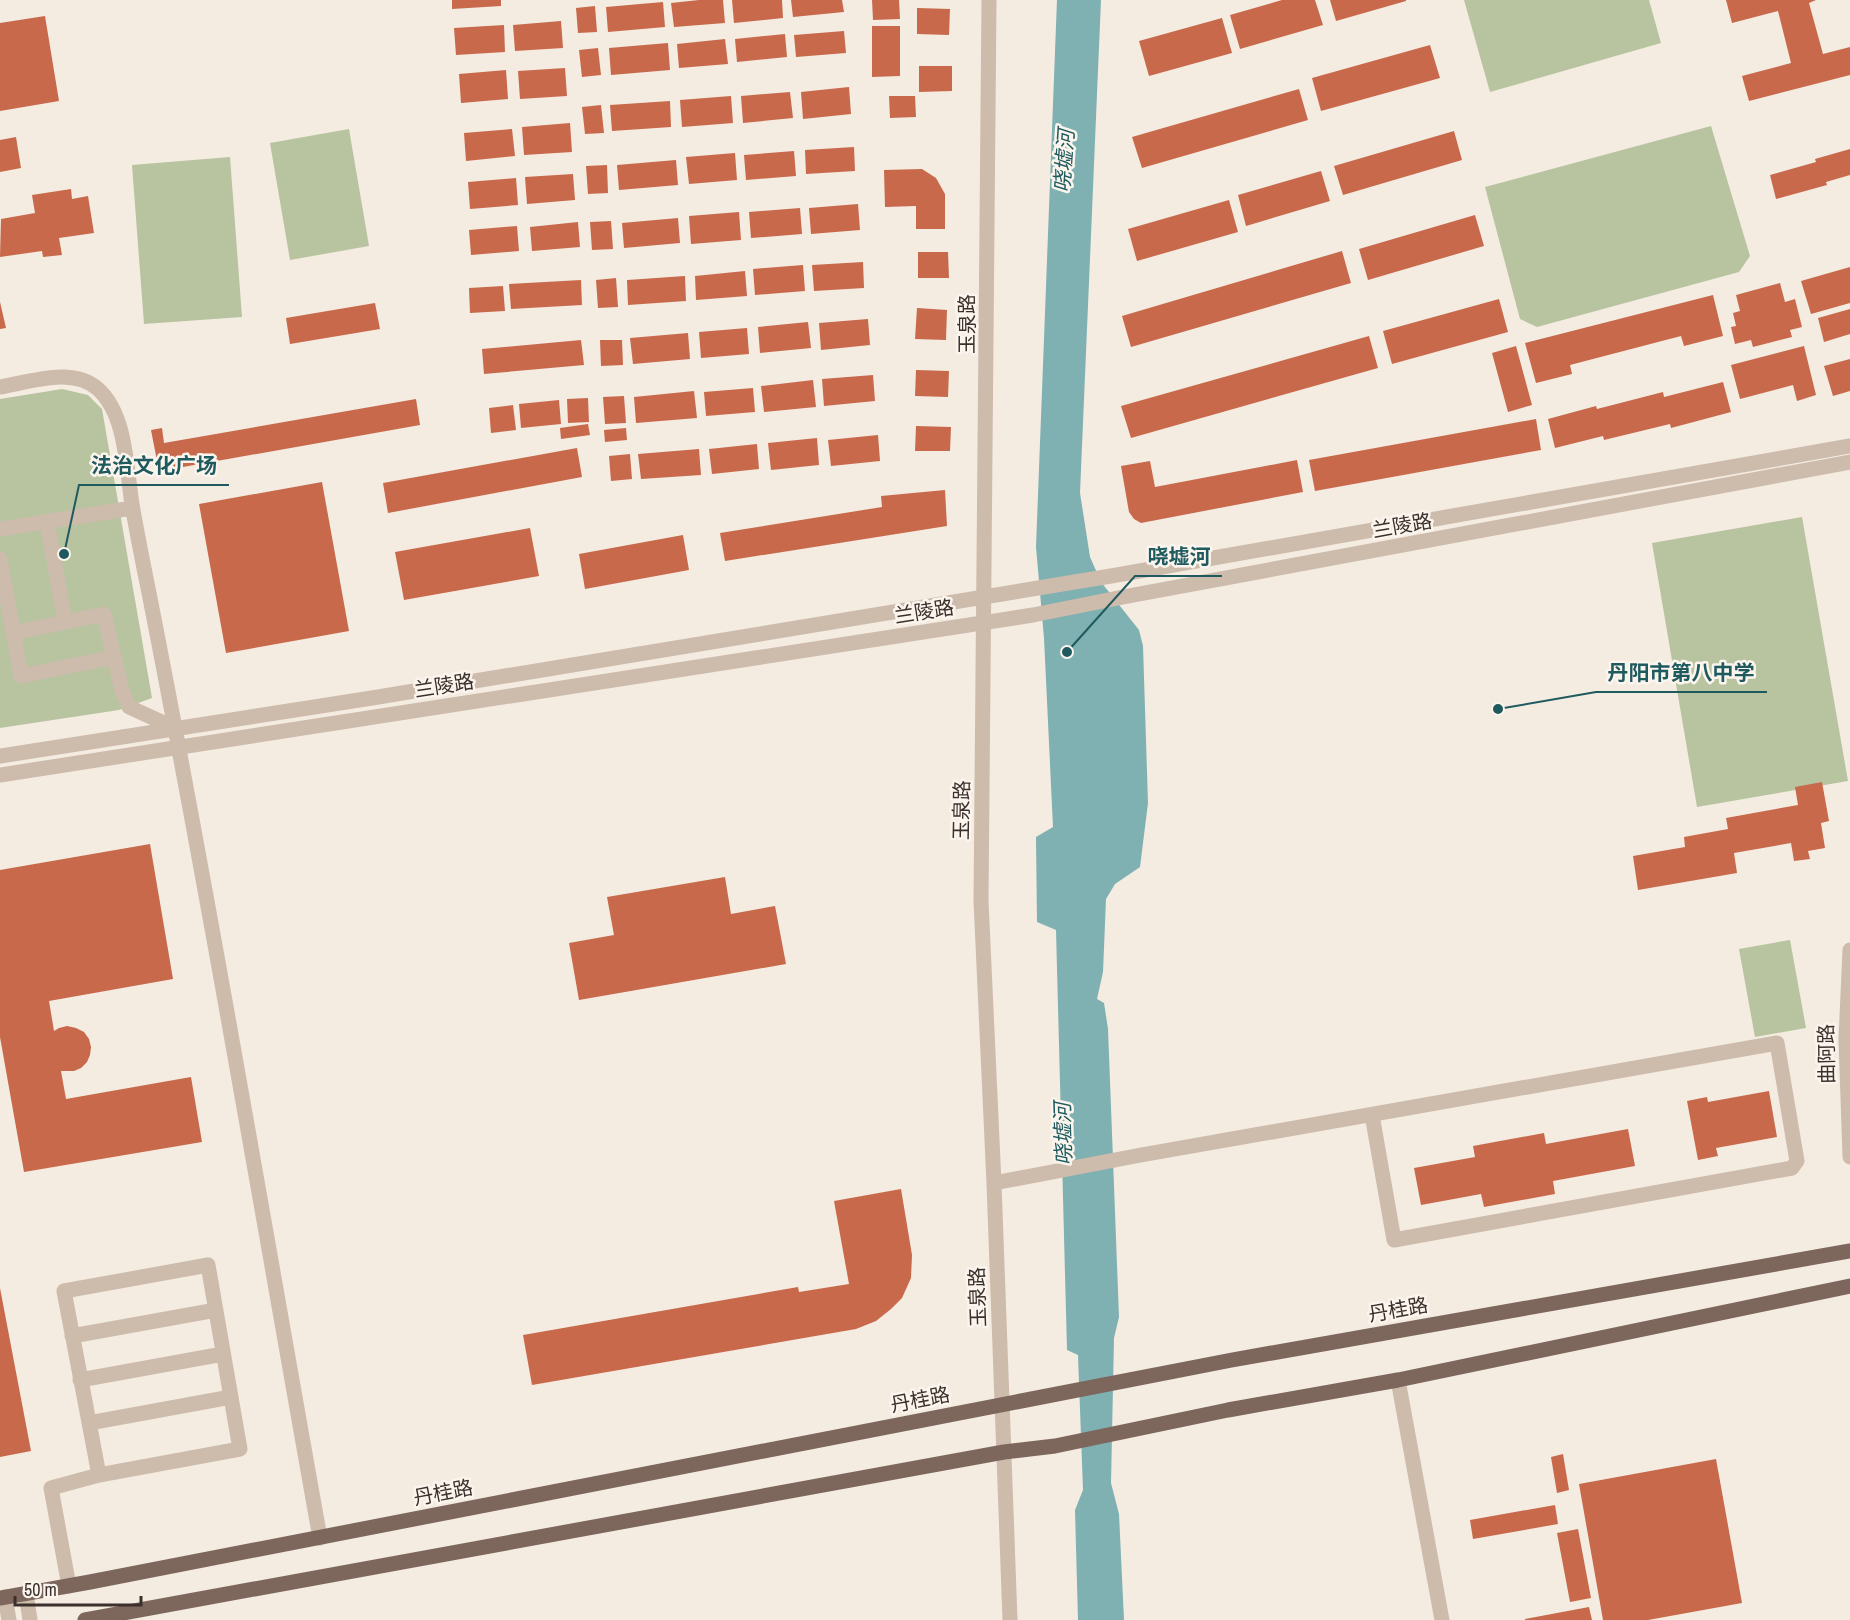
<svg xmlns="http://www.w3.org/2000/svg" width="1850" height="1620" font-family="'Archivo Narrow','Noto Sans SC',sans-serif">
<style>
.green{fill:#b8c4a0}
.water{fill:#7fb0b2}
.building{fill:#c8694b}
.lines{fill:none;stroke-linecap:round;stroke-linejoin:round}
.minor{stroke:#cdbbac;stroke-width:15}
.major{stroke:#7d675c;stroke-width:15}
.labels{text-anchor:middle;dominant-baseline:central;stroke-width:5;stroke-linejoin:round;paint-order:stroke}
.street-label{font-size:20px;fill:#3b302b;stroke:#fbf5ee}
.water-label{font-size:21px;font-style:italic;fill:#1f5a5e;stroke:#fbf5ee}
.leader{fill:none;stroke:#1f5a5e;stroke-width:2}
.callout-dot{fill:#1f5a5e;stroke:#fbf5ee;stroke-width:2}
.callout-label{font-size:21px;text-anchor:middle;font-weight:bold;fill:#1f5a5e;stroke:#fbf5ee;stroke-width:5;stroke-linejoin:round;paint-order:stroke}
</style>
<rect width="100%" height="100%" fill="#f4ebe1"/>
<!-- green -->
<path class="green" d="M 1464,0 L 1649,0 L 1661,43 L 1490,92 Z
M 1711,126 L 1750,256 L 1739,272 L 1537,327 L 1520,319 L 1485,187 Z
M 349,129 L 369,246 L 290,260 L 270,143 Z
M 230,157 L 242,317 L 144,324 L 132,165 Z
M 62,389 L 88,395 L 102,409 L 152,698 L 119,710 L 0,728 L 0,399 Z
M 1802,517 L 1848,781 L 1697,807 L 1652,543 Z
M 1790,940 L 1806,1028 L 1755,1037 L 1739,949 Z"/>
<!-- water -->
<path class="water" d="M 1057,0 L 1101,0 L 1080,493 L 1090,557 L 1101,582 L 1139,630 L 1143,646 L 1148,803 L 1140,867 L 1115,884 L 1106,899 L 1103,972 L 1097,999 L 1104,1003 L 1108,1029 L 1119,1317 L 1114,1338 L 1111,1483 L 1119,1514 L 1124,1620 L 1078,1620 L 1075,1510 L 1083,1490 L 1078,1355 L 1067,1350 L 1056,930 L 1037,922 L 1036,837 L 1053,827 L 1044,638 L 1036,547 Z"/>
<!-- building -->
<path class="building" d="M 452,0 L 501,0 L 501,6 L 452,9 Z
M 699,0 L 723,0 L 725,23 L 674,27 L 671,3 Z
M 732,0 L 782,0 L 783,18 L 734,23 Z
M 791,0 L 842,0 L 844,12 L 793,17 Z
M 872,0 L 899,0 L 900,19 L 873,20 Z
M 1282,0 L 1315,0 L 1323,25 L 1240,49 L 1230,15 Z
M 1330,0 L 1406,0 L 1406,1 L 1336,21 Z
M 1726,0 L 1816,0 L 1809,3 L 1823,54 L 1850,47 L 1850,75 L 1749,101 L 1742,76 L 1791,63 L 1778,11 L 1732,23 Z
M 663,2 L 665,27 L 608,32 L 606,7 Z
M 595,6 L 597,32 L 578,33 L 576,8 Z
M 917,8 L 950,9 L 949,35 L 917,34 Z
M 45,16 L 59,101 L 0,111 L 0,23 Z
M 1222,18 L 1232,53 L 1149,76 L 1139,41 Z
M 561,21 L 563,48 L 515,51 L 513,25 Z
M 504,25 L 505,52 L 456,55 L 454,28 Z
M 872,26 L 900,26 L 900,76 L 872,77 Z
M 844,31 L 846,53 L 796,57 L 794,35 Z
M 785,34 L 787,57 L 737,62 L 735,39 Z
M 725,39 L 728,64 L 679,68 L 677,44 Z
M 668,43 L 670,70 L 611,75 L 609,48 Z
M 1430,45 L 1440,78 L 1321,111 L 1312,78 Z
M 598,48 L 601,75 L 582,77 L 579,50 Z
M 919,66 L 952,66 L 952,91 L 919,92 Z
M 565,68 L 567,96 L 520,99 L 518,71 Z
M 506,70 L 508,99 L 461,103 L 459,74 Z
M 849,87 L 851,114 L 803,119 L 801,92 Z
M 1299,89 L 1308,120 L 1142,168 L 1132,137 Z
M 790,92 L 793,118 L 743,123 L 741,96 Z
M 731,96 L 733,123 L 682,127 L 680,100 Z
M 889,96 L 915,96 L 916,117 L 890,118 Z
M 670,101 L 671,127 L 612,131 L 610,105 Z
M 601,105 L 604,133 L 585,134 L 582,107 Z
M 570,123 L 572,152 L 524,155 L 522,127 Z
M 512,129 L 515,156 L 466,161 L 464,133 Z
M 1454,131 L 1462,160 L 1343,195 L 1334,166 Z
M 16,137 L 21,168 L 0,172 L 0,140 Z
M 854,147 L 855,171 L 806,174 L 805,150 Z
M 1850,149 L 1850,175 L 1826,182 L 1827,185 L 1776,199 L 1770,175 L 1816,162 L 1815,159 Z
M 794,151 L 796,176 L 746,180 L 744,155 Z
M 735,153 L 737,180 L 689,184 L 686,157 Z
M 676,160 L 678,185 L 619,190 L 617,165 Z
M 607,165 L 608,193 L 588,194 L 586,166 Z
M 922,169 L 936,178 L 945,194 L 945,229 L 916,229 L 916,206 L 885,207 L 884,170 Z
M 1321,171 L 1330,201 L 1246,226 L 1238,195 Z
M 573,174 L 575,200 L 527,204 L 525,177 Z
M 516,178 L 518,205 L 470,209 L 468,182 Z
M 71,189 L 72,199 L 88,196 L 94,233 L 59,238 L 62,255 L 43,257 L 42,251 L 0,257 L 1,219 L 35,213 L 32,195 Z
M 1229,200 L 1238,232 L 1137,261 L 1128,229 Z
M 858,204 L 860,230 L 811,234 L 809,208 Z
M 800,208 L 802,234 L 751,238 L 749,212 Z
M 739,212 L 741,240 L 691,244 L 689,216 Z
M 1475,215 L 1484,246 L 1368,280 L 1359,249 Z
M 678,218 L 680,243 L 624,248 L 622,223 Z
M 611,221 L 613,249 L 592,250 L 590,222 Z
M 578,222 L 580,247 L 532,251 L 530,227 Z
M 517,226 L 519,251 L 471,255 L 469,230 Z
M 1342,251 L 1351,283 L 1131,347 L 1122,316 Z
M 918,252 L 948,252 L 949,278 L 918,278 Z
M 863,262 L 864,288 L 814,291 L 812,265 Z
M 803,265 L 805,291 L 755,295 L 753,269 Z
M 1850,267 L 1850,303 L 1811,314 L 1801,281 Z
M 745,271 L 747,296 L 696,300 L 695,276 Z
M 685,276 L 686,301 L 628,305 L 627,280 Z
M 616,278 L 618,307 L 598,308 L 596,280 Z
M 581,280 L 582,305 L 511,309 L 509,284 Z
M 1780,283 L 1785,302 L 1795,299 L 1802,327 L 1790,330 L 1792,337 L 1753,347 L 1751,340 L 1735,344 L 1731,327 L 1736,326 L 1733,313 L 1740,311 L 1736,295 Z
M 503,286 L 505,311 L 470,313 L 469,288 Z
M 1713,295 L 1723,336 L 1684,346 L 1681,336 L 1570,365 L 1572,374 L 1536,383 L 1525,343 Z
M 1499,299 L 1508,332 L 1392,364 L 1383,331 Z
M 0,302 L 6,328 L 0,329 Z
M 375,303 L 380,329 L 290,344 L 286,318 Z
M 917,308 L 947,310 L 946,340 L 915,339 Z
M 1850,309 L 1850,334 L 1824,342 L 1818,318 Z
M 868,319 L 870,345 L 821,350 L 819,323 Z
M 808,322 L 811,348 L 760,353 L 758,327 Z
M 747,328 L 749,354 L 701,358 L 699,332 Z
M 688,333 L 690,359 L 633,364 L 630,338 Z
M 1369,336 L 1378,368 L 1131,438 L 1121,406 Z
M 581,340 L 584,365 L 484,374 L 482,349 Z
M 600,340 L 622,340 L 623,365 L 601,366 Z
M 1516,346 L 1532,405 L 1508,412 L 1492,353 Z
M 1804,346 L 1816,395 L 1797,401 L 1793,385 L 1740,399 L 1731,365 Z
M 1850,359 L 1850,391 L 1833,396 L 1824,366 Z
M 916,370 L 949,371 L 948,397 L 915,396 Z
M 873,375 L 875,401 L 824,406 L 822,379 Z
M 813,380 L 816,407 L 764,412 L 761,386 Z
M 1723,382 L 1731,412 L 1671,428 L 1670,424 L 1604,440 L 1603,436 L 1555,448 L 1548,419 L 1596,406 L 1597,409 L 1663,392 L 1664,397 Z
M 753,388 L 755,412 L 706,416 L 704,392 Z
M 694,391 L 697,418 L 636,423 L 634,397 Z
M 624,396 L 626,423 L 605,424 L 603,397 Z
M 588,398 L 589,422 L 568,423 L 567,399 Z
M 416,399 L 420,425 L 166,470 L 165,465 L 158,466 L 151,430 L 162,428 L 164,443 Z
M 559,400 L 561,424 L 521,428 L 519,404 Z
M 513,405 L 516,430 L 491,433 L 489,408 Z
M 1536,419 L 1541,450 L 1315,491 L 1309,460 Z
M 588,424 L 590,435 L 561,439 L 560,428 Z
M 916,426 L 951,427 L 950,451 L 915,451 Z
M 626,428 L 627,440 L 605,442 L 604,430 Z
M 878,435 L 880,461 L 831,466 L 828,440 Z
M 817,438 L 819,465 L 771,470 L 768,443 Z
M 757,444 L 759,469 L 712,474 L 709,449 Z
M 577,448 L 582,477 L 388,513 L 383,483 Z
M 699,449 L 701,475 L 641,479 L 638,454 Z
M 630,454 L 632,479 L 611,481 L 609,456 Z
M 1297,460 L 1303,492 L 1141,523 L 1134,519 L 1129,512 L 1121,466 L 1150,461 L 1155,487 Z
M 322,482 L 349,631 L 226,653 L 199,504 Z
M 945,490 L 947,526 L 725,561 L 720,533 L 882,507 L 881,496 Z
M 530,528 L 539,576 L 404,600 L 395,552 Z
M 683,535 L 689,570 L 585,589 L 579,554 Z
M 1822,782 L 1829,821 L 1821,823 L 1825,848 L 1808,851 L 1810,859 L 1794,861 L 1791,843 L 1734,853 L 1737,873 L 1638,890 L 1633,856 L 1685,847 L 1684,837 L 1728,829 L 1726,818 L 1798,805 L 1795,787 Z
M 150,844 L 173,979 L 49,1001 L 54,1031 L 59,1028 L 67,1026 L 76,1028 L 84,1032 L 89,1039 L 91,1047 L 90,1055 L 87,1062 L 81,1068 L 74,1071 L 61,1071 L 66,1099 L 191,1077 L 202,1142 L 24,1172 L 0,1037 L 0,870 Z
M 725,877 L 731,914 L 775,906 L 786,964 L 579,1000 L 569,943 L 614,935 L 607,897 Z
M 1769,1091 L 1777,1137 L 1716,1148 L 1718,1156 L 1698,1160 L 1687,1101 L 1707,1097 L 1708,1102 Z
M 1628,1129 L 1635,1166 L 1553,1181 L 1555,1194 L 1484,1207 L 1481,1194 L 1421,1205 L 1414,1168 L 1475,1157 L 1473,1146 L 1544,1133 L 1546,1144 Z
M 901,1189 L 912,1255 L 911,1278 L 902,1298 L 891,1309 L 876,1321 L 856,1329 L 532,1385 L 523,1335 L 798,1287 L 799,1292 L 849,1284 L 834,1201 Z
M 0,1288 L 31,1451 L 0,1457 Z
M 1563,1454 L 1569,1490 L 1557,1493 L 1551,1457 Z
M 1716,1459 L 1742,1603 L 1648,1620 L 1603,1620 L 1579,1484 Z
M 1555,1505 L 1558,1524 L 1473,1539 L 1470,1520 Z
M 1578,1529 L 1591,1598 L 1570,1602 L 1557,1533 Z
M 1589,1607 L 1592,1620 L 1525,1620 L 1525,1619 Z"/>
<g class="lines">
<!-- minor -->
<path class="minor" d="M 989,0 L 981,901 L 994,1183 L 1010,1620
M 0,387 C 30,382 73,366 98,389 C 128,416 126,473 133,510 C 138,539 144,568 150,598 C 211,910 264,1224 320,1538
M 47,521 L 65,622
M 0,529 L 132,508
M 0,559 L 21,676 L 114,657
M 13,633 L 104,614 L 122,691 L 129,707 L 175,728
M 0,756 L 372,698 L 1111,576 L 1850,446
M 0,775 L 1033,615 L 1123,597 L 1850,462
M 1850,950 L 1846,1039 L 1850,1157
M 994,1183 L 1141,1155 L 1777,1043 L 1797,1161 L 1792,1168 L 1394,1240 L 1372,1115
M 72,1336 L 216,1310
M 80,1380 L 223,1354
M 1398,1380 L 1442,1620
M 89,1423 L 231,1397
M 69,1586 L 51,1488 L 99,1475 L 240,1449 L 208,1265 L 64,1291 L 99,1475
M 26,1594 L 30,1620
M 5,1597 L 9,1620"/>
<!-- major -->
<path class="major" d="M 0,1598 L 90,1582 L 1232,1360 L 1850,1251
M 85,1620 L 1004,1452 L 1055,1446 L 1228,1410 L 1398,1380 L 1850,1286"/>
</g>
<g class="labels">
<!-- street labels -->
<g class="street-label">
<text transform="translate(966 324) rotate(-90)">玉泉路</text>
<text transform="translate(1402 525) rotate(-10)">兰陵路</text>
<text transform="translate(924 611) rotate(-9)">兰陵路</text>
<text transform="translate(444 685) rotate(-9)">兰陵路</text>
<text transform="translate(961 810) rotate(-89)">玉泉路</text>
<text transform="translate(1826 1054) rotate(-91)">曲阿路</text>
<text transform="translate(977 1297) rotate(-92)">玉泉路</text>
<text transform="translate(1398 1309) rotate(-10)">丹桂路</text>
<text transform="translate(920 1399) rotate(-11)">丹桂路</text>
<text transform="translate(443 1492) rotate(-11)">丹桂路</text>
</g>
<!-- water labels -->
<g class="water-label">
<text transform="translate(1064 161) rotate(-86)">哓墟河</text>
<text transform="translate(1063 1134) rotate(-92)">哓墟河</text>
</g>
</g>
<!-- callouts -->
<path class="leader" d="M64 554L79 485H229M1067 652L1135 576H1222M1498 709L1596 692H1767"/>
<g class="callout-dot">
<circle cx="64" cy="554" r="6"/>
<circle cx="1067" cy="652" r="6"/>
<circle cx="1498" cy="709" r="6"/>
</g>
<g class="callout-label">
<text x="154" y="473">法治文化广场</text>
<text x="1179" y="564">哓墟河</text>
<text x="1681" y="680">丹阳市第八中学</text>
</g>
<!-- scale -->
<path d="M15 1596v9h126v-9" fill="none" stroke="#3b302b" stroke-width="3"/>
<text x="24" y="1596" font-size="18" fill="#3b302b" stroke="#fbf5ee" stroke-width="4.5" paint-order="stroke">50 m</text>
</svg>
